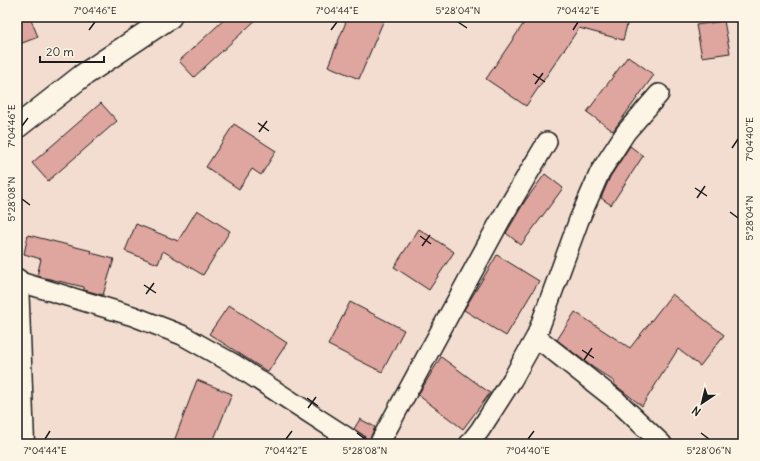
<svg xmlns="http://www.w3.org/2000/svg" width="760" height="461" font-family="Delius,sans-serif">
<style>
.building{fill:#dfa59f;stroke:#1c1c1c}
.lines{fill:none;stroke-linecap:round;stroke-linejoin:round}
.minor-casing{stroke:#1c1c1c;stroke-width:22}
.tertiary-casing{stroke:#1c1c1c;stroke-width:25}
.secondary-casing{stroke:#1c1c1c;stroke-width:25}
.minor{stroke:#fcf5e5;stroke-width:19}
.tertiary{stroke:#fcf5e5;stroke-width:22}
.secondary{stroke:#fcf5e5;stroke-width:22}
.ticks{fill:none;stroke:#1c1c1c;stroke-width:1.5}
.neatline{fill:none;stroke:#1c1c1c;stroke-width:1.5}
.ticks-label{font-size:10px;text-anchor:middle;fill:#1c1c1c}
</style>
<rect width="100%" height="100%" fill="#f3ddd0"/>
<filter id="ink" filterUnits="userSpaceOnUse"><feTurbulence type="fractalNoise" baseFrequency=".025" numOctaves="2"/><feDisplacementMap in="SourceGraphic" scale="8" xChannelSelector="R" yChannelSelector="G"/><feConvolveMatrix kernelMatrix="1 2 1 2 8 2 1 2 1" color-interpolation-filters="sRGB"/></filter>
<g filter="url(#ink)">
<!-- building -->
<path class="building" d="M 17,17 L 30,17 L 38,37 L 17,45 Z
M 227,17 L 259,17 L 194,77 L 179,61 Z
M 348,17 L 385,17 L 359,79 L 328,66 Z
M 528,17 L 629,17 L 623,40 L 579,28 L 526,106 L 486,79 Z
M 724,21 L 730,53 L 702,57 L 696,25 Z
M 628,56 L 654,75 L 613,131 L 587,112 Z
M 101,103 L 117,121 L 48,181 L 32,163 Z
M 234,124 L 276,151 L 261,175 L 252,169 L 239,189 L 206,167 Z
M 630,146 L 643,156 L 611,205 L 601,198 L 610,177 Z
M 545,174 L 563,188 L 521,245 L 506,233 L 525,201 Z
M 197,210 L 230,231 L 203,275 L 163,251 L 158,264 L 125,251 L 136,224 L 178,241 Z
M 419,229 L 454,252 L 429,290 L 394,267 Z
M 28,235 L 92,251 L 91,253 L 114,259 L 103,295 L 84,290 L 84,287 L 37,276 L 41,259 L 24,254 Z
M 497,255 L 539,281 L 506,336 L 464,310 Z
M 672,294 L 724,335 L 700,366 L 678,349 L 642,406 L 614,384 L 615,382 L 591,366 L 557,340 L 575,312 L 630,348 Z
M 350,302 L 404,330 L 382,372 L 328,345 Z
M 229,305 L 287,343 L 268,372 L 209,334 Z
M 441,357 L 490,393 L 463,429 L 418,395 Z
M 197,380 L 232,394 L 212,444 L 173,444 Z
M 360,419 L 375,427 L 368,443 L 363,435 L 354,429 Z"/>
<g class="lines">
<!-- minor casing -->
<g class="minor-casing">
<path id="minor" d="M 17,281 L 133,316 L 182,335 L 234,364 L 357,444
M 536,337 L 617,401 L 662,444
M 379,444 L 500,221 L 547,142
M 469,444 L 480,430 L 512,380 L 536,337 L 579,220 L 600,172 L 626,132 L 659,94"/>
</g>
<!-- tertiary casing -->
<g class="tertiary-casing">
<path id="tertiary" d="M 17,280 L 23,444"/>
</g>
<!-- secondary casing -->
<g class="secondary-casing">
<path id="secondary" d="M 17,127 L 82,76 L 170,17"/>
</g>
<!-- minor -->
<use href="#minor" class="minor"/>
<!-- tertiary -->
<use href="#tertiary" class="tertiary"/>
<!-- secondary -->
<use href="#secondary" class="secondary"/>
</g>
</g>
<!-- ticks -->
<path class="ticks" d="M 458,22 L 467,28M 89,30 L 95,22M 331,30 L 337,22M 573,30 L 578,22M 533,74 L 545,82M 535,84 L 543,73M 258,123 L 269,131M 22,126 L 28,118M 259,132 L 267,121M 732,148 L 738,139M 695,188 L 707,196M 697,198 L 705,186M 22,199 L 30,205M 730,212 L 738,218M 420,236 L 431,244M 422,246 L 430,235M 144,285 L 156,293M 146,294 L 154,283M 582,350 L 594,358M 584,360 L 592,348M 307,398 L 318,406M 308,408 L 316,397M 357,433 L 365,439M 701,433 L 709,439M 45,439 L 50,431M 286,439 L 292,431M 528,439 L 534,431"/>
<!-- margin -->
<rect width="760" height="461" fill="none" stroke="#fcf5e5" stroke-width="44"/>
<!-- north arrow -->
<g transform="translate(702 403) rotate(215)" stroke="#fcf5e5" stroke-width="3" paint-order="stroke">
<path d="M0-3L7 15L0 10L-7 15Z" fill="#1c1c1c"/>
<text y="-6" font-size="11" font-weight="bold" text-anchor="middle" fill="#1c1c1c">N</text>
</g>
<!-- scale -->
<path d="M40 56v6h64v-6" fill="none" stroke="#1c1c1c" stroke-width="2"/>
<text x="46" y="56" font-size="12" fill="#1c1c1c" stroke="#fcf5e5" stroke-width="3" paint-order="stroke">20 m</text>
<rect x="22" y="22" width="716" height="417" class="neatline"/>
<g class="ticks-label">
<text x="95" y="14">7°04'46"E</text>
<text x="337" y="14">7°04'44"E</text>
<text x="458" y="14">5°28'04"N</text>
<text x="578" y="14">7°04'42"E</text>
<text transform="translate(11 126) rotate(-90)" y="4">7°04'46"E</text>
<text transform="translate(749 139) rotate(-90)" y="4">7°04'40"E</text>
<text transform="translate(11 199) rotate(-90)" y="4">5°28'08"N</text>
<text transform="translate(749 218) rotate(-90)" y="4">5°28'04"N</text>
<text x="45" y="454">7°04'44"E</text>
<text x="286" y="454">7°04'42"E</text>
<text x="365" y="454">5°28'08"N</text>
<text x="528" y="454">7°04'40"E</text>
<text x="709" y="454">5°28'06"N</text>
</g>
</svg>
